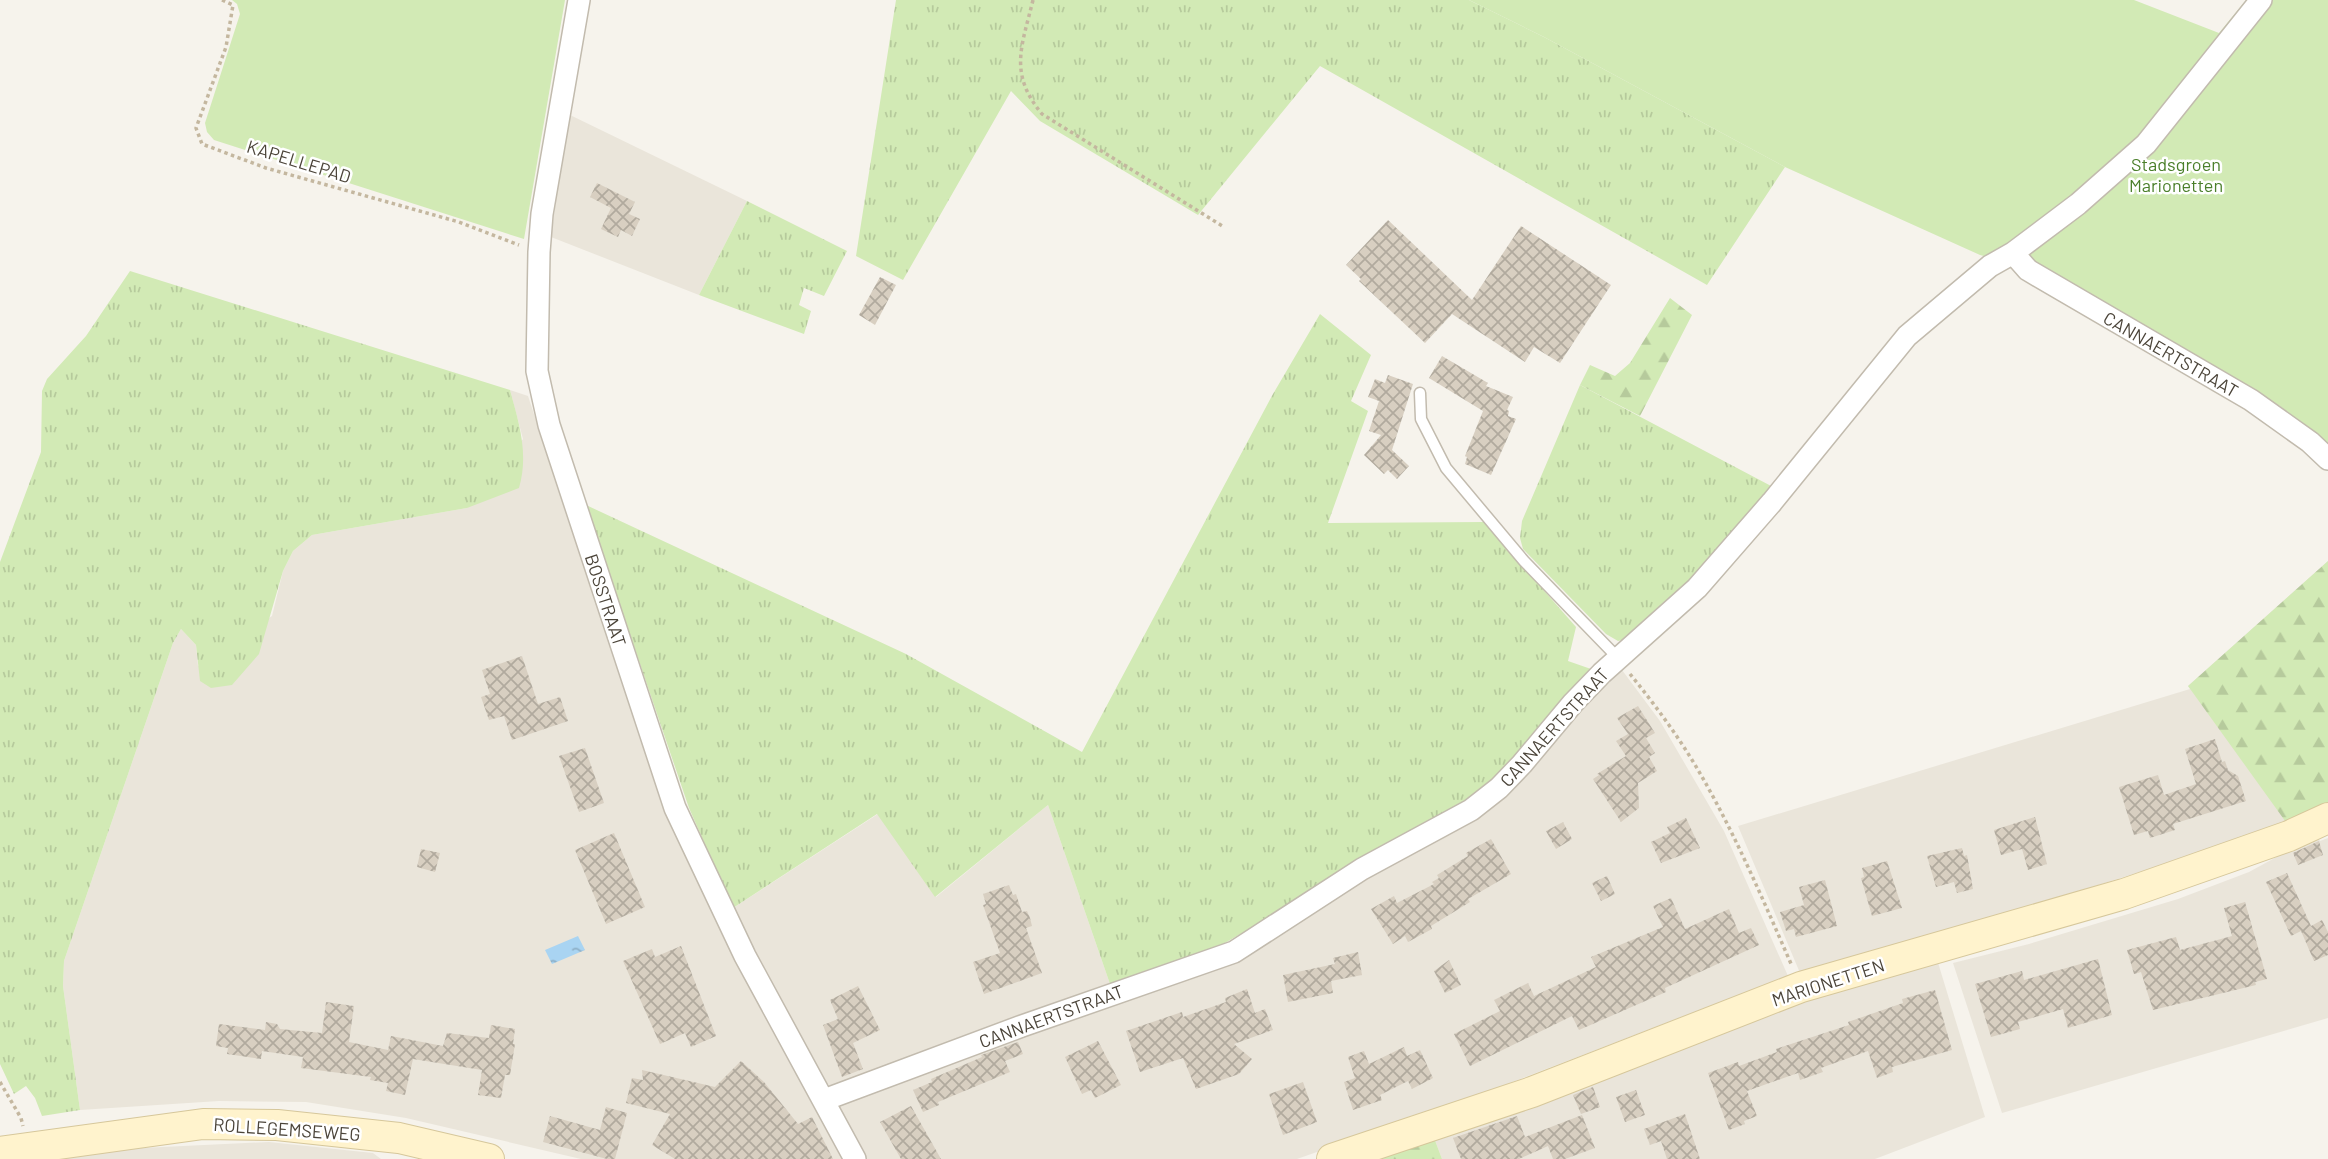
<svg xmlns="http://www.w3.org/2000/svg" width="2328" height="1159" font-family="Barlow,sans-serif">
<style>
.residential{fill:#eae5da}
.grass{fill:url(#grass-tufts)}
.forest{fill:url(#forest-firs)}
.green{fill:#d2eab5}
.water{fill:url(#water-ripples)}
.building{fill:url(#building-cross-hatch)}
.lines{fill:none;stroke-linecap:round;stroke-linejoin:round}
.lane-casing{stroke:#c2bbae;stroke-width:13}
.street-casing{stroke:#c2bbae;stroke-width:24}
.secondary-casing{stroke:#d6c79b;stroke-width:32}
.path{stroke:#c4b79f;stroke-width:3.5;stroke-dasharray:3.5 3.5;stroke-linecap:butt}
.lane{stroke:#fff;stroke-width:10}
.street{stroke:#fff;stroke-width:21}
.secondary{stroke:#fff3cd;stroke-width:30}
.labels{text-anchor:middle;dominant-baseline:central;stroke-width:5;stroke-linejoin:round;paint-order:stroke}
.street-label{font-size:18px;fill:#4b4439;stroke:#fff}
.park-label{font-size:18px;fill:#4a7f2a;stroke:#fff}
</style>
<defs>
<pattern id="grass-tufts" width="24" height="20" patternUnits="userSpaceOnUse" patternTransform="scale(1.75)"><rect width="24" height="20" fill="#d2eab5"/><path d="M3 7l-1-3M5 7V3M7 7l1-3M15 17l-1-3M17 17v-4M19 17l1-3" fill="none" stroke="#b6ca9c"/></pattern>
<pattern id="forest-firs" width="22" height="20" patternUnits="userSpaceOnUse" patternTransform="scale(1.75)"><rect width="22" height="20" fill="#d2eab5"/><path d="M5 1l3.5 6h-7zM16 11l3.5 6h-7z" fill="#b6ca9c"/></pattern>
<pattern id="water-ripples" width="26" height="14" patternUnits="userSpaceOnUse" patternTransform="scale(1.75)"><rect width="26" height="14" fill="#a9d4f2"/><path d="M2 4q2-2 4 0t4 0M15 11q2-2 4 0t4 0" fill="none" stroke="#8caec5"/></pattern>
<pattern id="building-cross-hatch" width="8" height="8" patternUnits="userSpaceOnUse" patternTransform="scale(1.75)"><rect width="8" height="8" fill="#d8cfc1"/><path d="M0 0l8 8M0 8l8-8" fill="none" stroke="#b1aa9e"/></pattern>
</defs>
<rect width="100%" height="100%" fill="#f6f3ec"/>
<!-- residential -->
<path class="residential" d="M 568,114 L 747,201 L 699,295 L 551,237 Z
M 510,390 L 528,396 L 609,642 L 848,1159 L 581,1159 L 406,1118 L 306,1102 L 219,1101 L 80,1110 L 63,986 L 64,961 L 173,643 L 181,629 L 196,645 L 198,666 L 272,616 L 283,571 L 293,551 L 312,535 L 467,508 L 523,439 Z
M 2328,561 L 2288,825 L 2092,887 L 1800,973 L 1738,826 L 2190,689 L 2188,686 Z
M 1622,670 L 1660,721 L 1724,831 L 1788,976 L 1471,1098 L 1297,1159 L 860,1159 L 836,1109 L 842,1101 L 1264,945 L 1385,866 L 1461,827 L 1502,799 L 1524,777 L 1563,728 Z
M 1048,805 L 1110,984 L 831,1086 L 819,1079 L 733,908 L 878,814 L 936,897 Z
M 2318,838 L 2320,841 L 2328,838 L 2328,1018 L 2002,1113 L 1953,963 L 2029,944 L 2178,899 L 2249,872 L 2291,849 Z
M 1936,956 L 1985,1117 L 1875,1159 L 1442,1159 L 1433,1135 L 1802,996 Z
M 269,1142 L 373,1153 L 381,1159 L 51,1159 L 121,1149 Z"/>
<!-- grass -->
<path class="grass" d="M 896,0 L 1469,0 L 1544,37 L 1785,167 L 1707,285 L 1320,66 L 1198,215 L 1040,121 L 1011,91 L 903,280 L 856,256 Z
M 747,201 L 847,251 L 824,296 L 804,288 L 799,305 L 811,311 L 804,334 L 699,295 Z
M 130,271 L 510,390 C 519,423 529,454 519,488 L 467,508 L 312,535 L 293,551 L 283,571 L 259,654 L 232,685 L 211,688 L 200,681 L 196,645 L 181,629 L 173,643 L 64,961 L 63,986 L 80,1110 L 42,1116 L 35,1098 L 26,1086 L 14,1094 L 0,1064 L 0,562 L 41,452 L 42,391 L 47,379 L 86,336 Z
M 1320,314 L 1371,355 L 1351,401 L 1368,411 L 1328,523 L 1484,522 L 1576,627 L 1568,661 L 1591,669 L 1520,757 L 1492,785 L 1449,812 L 1357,859 L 1294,903 L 1223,944 L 1110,984 L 1048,805 L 935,897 L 877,814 L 733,908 L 689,808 L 586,505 L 906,654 L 1082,752 L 1273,394 Z
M 1580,385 L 1773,487 L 1712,561 L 1631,638 L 1618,641 L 1606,634 L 1523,549 L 1520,538 L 1522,521 Z"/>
<!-- forest -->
<path class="forest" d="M 1670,298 L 1692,315 L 1640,416 L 1580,385 L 1590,365 L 1615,376 L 1630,363 Z
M 2328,561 L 2328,805 L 2288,825 L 2188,686 Z
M 1433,1135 L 1442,1159 L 1376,1159 Z"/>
<!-- green -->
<path class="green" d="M 232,0 L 565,0 L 524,239 L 214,140 L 207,132 L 205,123 L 240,14 L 237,4 Z
M 1469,0 L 2134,0 L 2219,33 L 2246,0 L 2328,0 L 2328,444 L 2280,406 L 2073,284 L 2045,272 L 1980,255 L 1785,167 L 1544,37 Z"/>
<!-- water -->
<path class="water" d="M 578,936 L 585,950 L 552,964 L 545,950 Z"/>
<!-- building -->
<path class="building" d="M 597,183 L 635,202 L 629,214 L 640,219 L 632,236 L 621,230 L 618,237 L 601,229 L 611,208 L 590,197 Z
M 1388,220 L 1472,300 L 1521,226 L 1611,285 L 1560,363 L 1534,347 L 1525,362 L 1452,314 L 1425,343 L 1359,281 L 1361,279 L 1346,265 Z
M 880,277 L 896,285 L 875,325 L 859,315 Z
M 1442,356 L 1488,383 L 1486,386 L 1513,397 L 1507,410 L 1509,411 L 1508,416 L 1516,419 L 1491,475 L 1465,464 L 1467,457 L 1465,456 L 1483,411 L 1429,378 Z
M 1388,375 L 1413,384 L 1392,450 L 1409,466 L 1397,479 L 1388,470 L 1384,474 L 1364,455 L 1381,435 L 1369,431 L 1379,401 L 1368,397 L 1375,379 L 1385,383 Z
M 522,656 L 538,704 L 560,697 L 568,721 L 512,740 L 504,716 L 489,720 L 481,697 L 490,694 L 482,670 Z
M 1638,706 L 1655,733 L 1646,738 L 1655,753 L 1649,757 L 1657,771 L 1638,783 L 1639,808 L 1621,822 L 1593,779 L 1599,775 L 1597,774 L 1626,756 L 1616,741 L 1628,734 L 1617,718 Z
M 2215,739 L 2222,762 L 2225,761 L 2228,770 L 2238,776 L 2246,801 L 2173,824 L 2175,830 L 2150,838 L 2148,831 L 2134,835 L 2119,787 L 2158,775 L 2164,795 L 2196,784 L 2185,749 Z
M 585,748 L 604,803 L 579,812 L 559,756 Z
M 2035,817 L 2047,864 L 2028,870 L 2022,849 L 2001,855 L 1994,830 Z
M 1686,818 L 1700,848 L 1661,863 L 1651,842 L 1670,833 L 1667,827 Z
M 1563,822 L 1572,839 L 1556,849 L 1546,831 Z
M 614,833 L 645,907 L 606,924 L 575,850 Z
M 1491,839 L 1511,874 L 1468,899 L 1470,902 L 1431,926 L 1432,929 L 1408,942 L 1405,936 L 1393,944 L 1371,909 L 1394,896 L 1397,903 L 1434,884 L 1432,882 L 1439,878 L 1437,875 L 1468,856 L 1466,853 Z
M 2319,841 L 2323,855 L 2298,865 L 2293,853 Z
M 1962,848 L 1964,856 L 1967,855 L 1973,889 L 1957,893 L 1954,882 L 1936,887 L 1927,856 Z
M 421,849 L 440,853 L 435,872 L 417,867 Z
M 1887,861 L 1902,908 L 1872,916 L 1861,878 L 1864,877 L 1862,868 Z
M 2287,873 L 2311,926 L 2322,920 L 2328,932 L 2328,955 L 2314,961 L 2301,931 L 2291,936 L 2266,882 Z
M 1607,876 L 1615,894 L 1601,901 L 1592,883 Z
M 1825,880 L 1837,926 L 1796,937 L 1794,929 L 1786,931 L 1780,912 L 1804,905 L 1799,887 Z
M 1009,885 L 1013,895 L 1016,894 L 1022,912 L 1027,911 L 1030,918 L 1032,926 L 1026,928 L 1042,973 L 984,994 L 973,962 L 1000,953 L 983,905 L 986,904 L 983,894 Z
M 1671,898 L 1685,929 L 1729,909 L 1739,933 L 1751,928 L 1759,945 L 1665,988 L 1666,992 L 1579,1030 L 1572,1016 L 1470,1066 L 1454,1034 L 1500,1011 L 1494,1000 L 1528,983 L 1534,996 L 1596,967 L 1591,957 L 1663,927 L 1653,906 Z
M 2245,902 L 2267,979 L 2255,982 L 2256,985 L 2153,1010 L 2141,972 L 2134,974 L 2127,950 L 2176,937 L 2180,950 L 2232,936 L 2224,908 Z
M 681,946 L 716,1036 L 691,1047 L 685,1033 L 660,1044 L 623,961 L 652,949 L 655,957 Z
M 1358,952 L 1362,975 L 1331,981 L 1333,993 L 1288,1002 L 1283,975 L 1335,964 L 1333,958 Z
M 2098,959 L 2112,1015 L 2068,1028 L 2063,1009 L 2018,1022 L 2020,1029 L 1991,1037 L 1975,984 L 2022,971 L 2024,980 Z
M 1449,960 L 1461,985 L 1445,993 L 1434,971 Z
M 858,986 L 880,1030 L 853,1043 L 863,1069 L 842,1077 L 823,1025 L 838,1019 L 830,1000 Z
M 1247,989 L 1255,1013 L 1265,1009 L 1273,1030 L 1234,1044 L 1252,1059 L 1239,1074 L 1196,1089 L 1183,1058 L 1140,1072 L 1126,1031 L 1182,1012 L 1183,1017 L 1226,1002 L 1225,998 Z
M 1935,990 L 1952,1050 L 1892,1067 L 1893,1072 L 1877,1078 L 1868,1051 L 1821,1068 L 1823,1072 L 1800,1080 L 1798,1073 L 1747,1091 L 1757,1116 L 1744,1121 L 1745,1124 L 1729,1130 L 1708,1073 L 1738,1062 L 1739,1066 L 1777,1052 L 1776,1049 L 1849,1025 L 1848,1022 L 1903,1003 L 1902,999 Z
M 326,1002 L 354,1006 L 349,1042 L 388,1050 L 391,1036 L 443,1046 L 447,1033 L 489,1038 L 491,1025 L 515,1029 L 513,1044 L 515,1044 L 510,1075 L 505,1075 L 501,1098 L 478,1095 L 482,1070 L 413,1059 L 405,1095 L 386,1091 L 388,1083 L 370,1080 L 371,1077 L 301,1068 L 303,1057 L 262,1051 L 261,1059 L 227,1054 L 228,1048 L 216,1046 L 219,1024 L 265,1030 L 266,1022 L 277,1024 L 280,1029 L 322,1033 Z
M 1098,1041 L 1121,1085 L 1095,1098 L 1091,1090 L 1082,1094 L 1065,1057 Z
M 1018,1042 L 1023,1054 L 1005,1061 L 1010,1072 L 938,1102 L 939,1105 L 923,1112 L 913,1090 L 932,1082 L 931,1079 L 982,1057 L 981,1055 Z
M 1404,1047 L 1407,1056 L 1420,1050 L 1433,1078 L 1412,1089 L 1408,1081 L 1380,1095 L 1382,1100 L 1353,1110 L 1344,1082 L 1355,1078 L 1348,1057 L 1364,1051 L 1369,1064 Z
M 741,1061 L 764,1082 L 798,1124 L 812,1117 L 833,1159 L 675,1159 L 652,1145 L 670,1114 L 626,1103 L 632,1078 L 643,1080 L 642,1070 L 715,1087 Z
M 1303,1082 L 1317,1122 L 1283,1135 L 1269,1094 Z
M 1593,1087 L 1600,1107 L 1581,1114 L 1573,1095 Z
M 1636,1090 L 1645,1115 L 1625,1122 L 1616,1097 Z
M 911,1106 L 941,1159 L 901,1159 L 880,1122 Z
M 606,1107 L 627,1113 L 615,1159 L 607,1159 L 543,1142 L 550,1116 L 600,1130 Z
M 1685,1114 L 1700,1159 L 1667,1159 L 1661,1141 L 1650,1145 L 1644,1129 Z
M 1582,1115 L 1595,1148 L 1565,1159 L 1553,1159 L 1548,1146 L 1519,1159 L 1461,1159 L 1453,1138 L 1517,1116 L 1525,1137 Z"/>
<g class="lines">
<!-- lane casing -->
<g class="lane-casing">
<path id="lane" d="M 1420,393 L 1421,419 L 1446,468 L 1524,561 L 1618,658"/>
</g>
<!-- street casing -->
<g class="street-casing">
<path id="street" d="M 579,0 L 542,214 L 539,252 L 537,371 L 549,425 L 675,808 L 745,956 L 855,1159
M 2013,253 L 2028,270 L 2251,400 L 2310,442 L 2328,459
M 824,1100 L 1022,1026 L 1234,952 L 1362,869 L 1471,810 L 1499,788 L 1522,764 L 1573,703 L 1602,673 L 1697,588 L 1772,502 L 1907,336 L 1990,266 L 2013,253 L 2078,204 L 2146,144 L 2261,0"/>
</g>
<!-- secondary casing -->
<g class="secondary-casing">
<path id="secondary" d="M 0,1152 L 203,1124 L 277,1125 L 399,1138 L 489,1159
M 1332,1159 L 1532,1092 L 1801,987 L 2124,894 L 2289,836 L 2328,818"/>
</g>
<!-- path -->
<path class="path" d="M 222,0 L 233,5 L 226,47 L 196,128 L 202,144 L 266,168 L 459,222 L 519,245
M 1033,0 C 1022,46 1008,73 1042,114 L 1224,227
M 1630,674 C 1656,706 1681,740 1701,775 C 1736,836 1764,902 1792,966
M 0,1082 L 21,1118 L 23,1126"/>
<!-- lane -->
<use href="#lane" class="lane"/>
<!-- street -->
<use href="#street" class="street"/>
<!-- secondary -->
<use href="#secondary" class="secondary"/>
</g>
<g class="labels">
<!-- street labels -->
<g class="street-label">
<text transform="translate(299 161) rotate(17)">KAPELLEPAD</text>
<text transform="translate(2171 354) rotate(30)">CANNAERTSTRAAT</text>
<text transform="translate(606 600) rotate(72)">BOSSTRAAT</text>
<text transform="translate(1554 727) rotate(-48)">CANNAERTSTRAAT</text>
<text transform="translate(1828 982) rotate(-18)">MARIONETTEN</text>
<text transform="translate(1051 1016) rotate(-20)">CANNAERTSTRAAT</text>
<text transform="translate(287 1129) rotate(4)">ROLLEGEMSEWEG</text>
</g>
<!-- park labels -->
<g class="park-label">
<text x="2176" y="164">Stadsgroen<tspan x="2176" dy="21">Marionetten</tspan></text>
</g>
</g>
</svg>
